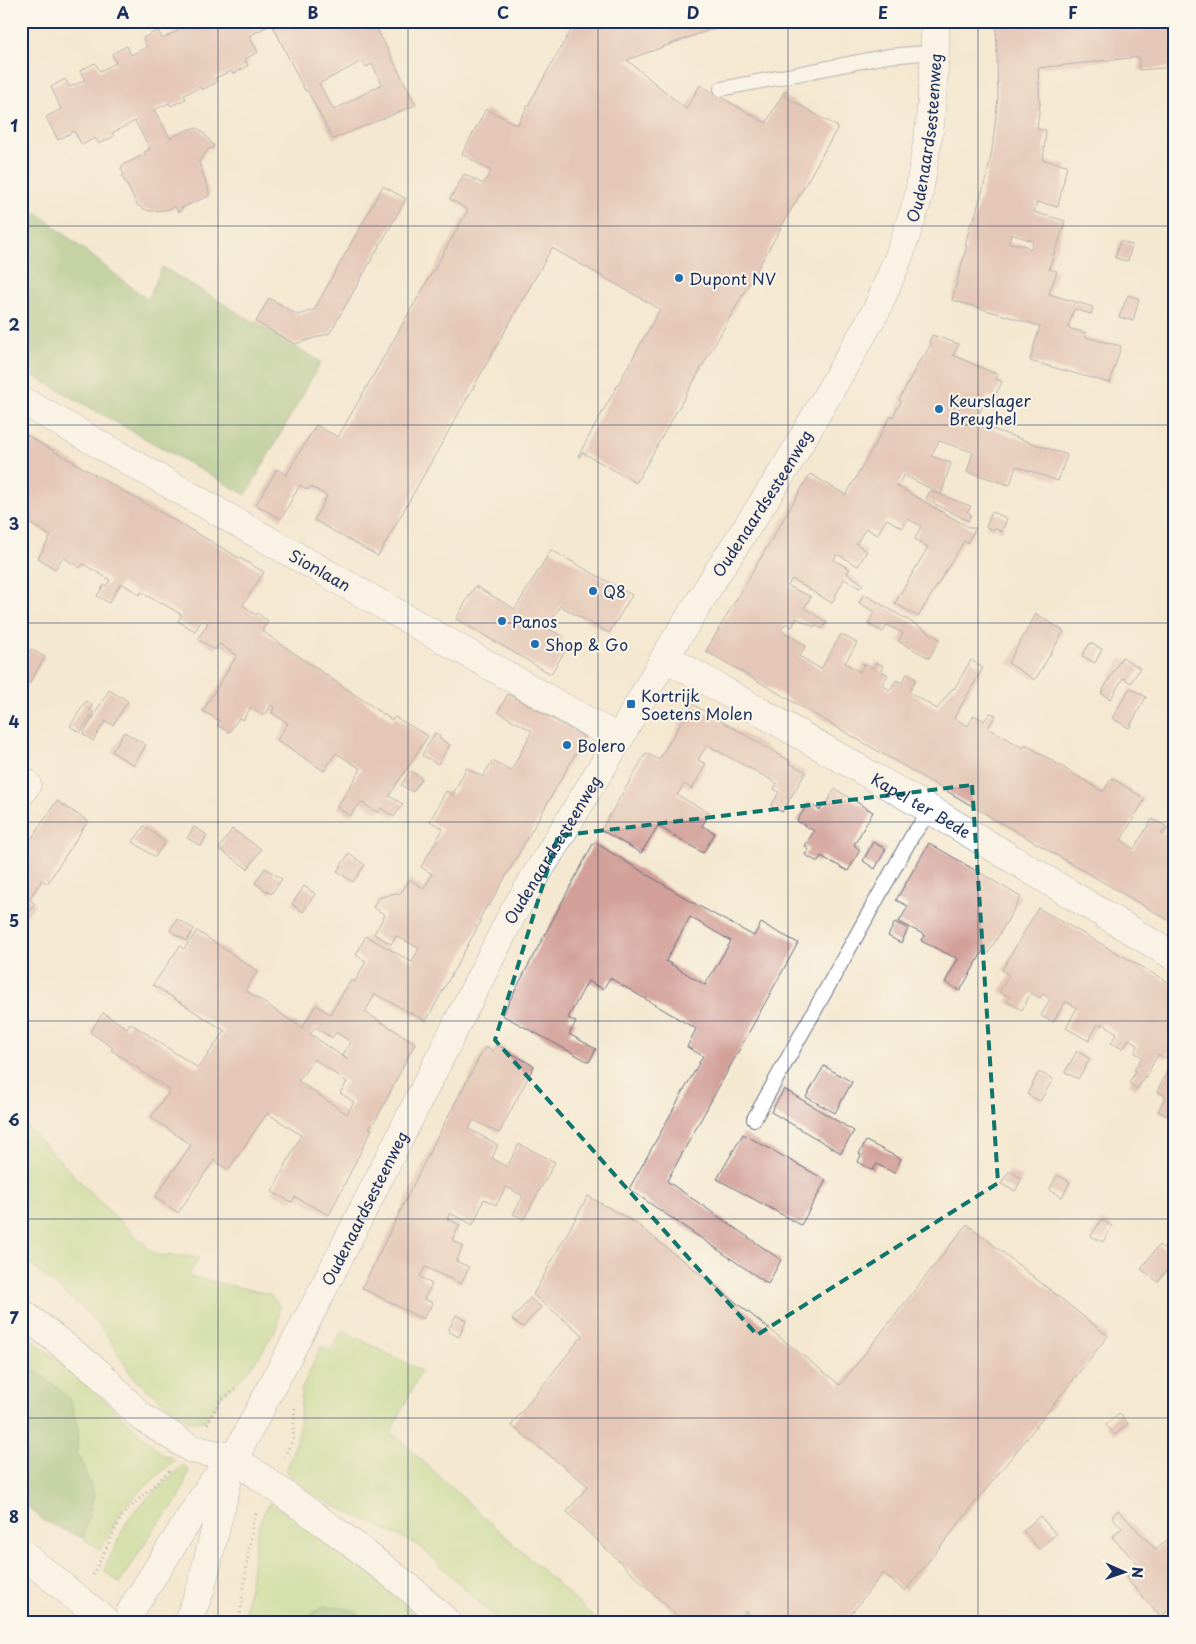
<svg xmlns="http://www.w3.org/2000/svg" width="1196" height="1644" font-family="'Playpen Sans',sans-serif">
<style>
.green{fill:#b0d781;stroke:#668370}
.forest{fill:#8cb86f;stroke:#547466}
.building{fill:#d2a099;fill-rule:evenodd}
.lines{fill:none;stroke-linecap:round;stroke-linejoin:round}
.lane-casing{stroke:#677086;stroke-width:16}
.street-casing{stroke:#677086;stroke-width:29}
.primary-casing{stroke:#677086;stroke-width:29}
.highway-casing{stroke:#677086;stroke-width:29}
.path{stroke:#677086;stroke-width:3;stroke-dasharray:1 4;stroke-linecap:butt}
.lane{stroke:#fff;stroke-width:14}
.street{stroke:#fff;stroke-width:28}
.primary{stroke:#fff;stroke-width:28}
.highway{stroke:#fff;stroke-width:28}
.highway-bridge-casing{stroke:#677086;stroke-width:29;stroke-linecap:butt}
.highway-bridge{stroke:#fff;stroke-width:28}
.marked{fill:none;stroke:#0f766e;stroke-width:4;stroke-dasharray:10 6;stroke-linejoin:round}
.grid{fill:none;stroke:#1b2f5e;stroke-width:1;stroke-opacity:0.55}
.poi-dot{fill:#1f6fb2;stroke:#fbf7ec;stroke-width:2}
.labels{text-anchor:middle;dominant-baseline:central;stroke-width:4;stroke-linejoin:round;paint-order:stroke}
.street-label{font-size:16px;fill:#1b2f5e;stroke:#fbf7ec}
.poi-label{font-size:16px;fill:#1b2f5e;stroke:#fbf7ec;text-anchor:start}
.neatline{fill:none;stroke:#1b2f5e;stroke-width:2}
.grid-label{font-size:16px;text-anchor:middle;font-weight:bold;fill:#1b2f5e}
</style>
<rect width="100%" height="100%" fill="#fbf7ec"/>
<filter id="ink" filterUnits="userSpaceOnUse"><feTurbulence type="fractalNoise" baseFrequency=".02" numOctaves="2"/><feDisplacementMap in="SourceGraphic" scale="10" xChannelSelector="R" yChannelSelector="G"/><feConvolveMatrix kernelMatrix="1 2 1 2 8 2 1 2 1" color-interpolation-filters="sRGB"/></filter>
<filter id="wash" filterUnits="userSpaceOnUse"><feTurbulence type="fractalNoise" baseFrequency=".0096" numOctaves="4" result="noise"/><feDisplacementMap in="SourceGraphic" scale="20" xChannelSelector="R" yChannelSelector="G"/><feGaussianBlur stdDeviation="1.12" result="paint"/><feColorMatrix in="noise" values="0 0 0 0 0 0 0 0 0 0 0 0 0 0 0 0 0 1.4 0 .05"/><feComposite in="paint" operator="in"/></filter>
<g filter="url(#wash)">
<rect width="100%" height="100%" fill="#f4e8d0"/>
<!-- green -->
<path class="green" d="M 21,1121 L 106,1208 L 156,1255 L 199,1257 L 188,1276 L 269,1294 L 279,1305 L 278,1325 L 259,1357 L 243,1377 L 223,1394 L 205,1421 L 187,1420 L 133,1378 L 109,1338 L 89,1314 L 21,1257 Z
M 342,1330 L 421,1371 L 391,1432 L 600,1623 L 501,1623 L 420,1546 L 313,1495 L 286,1471 L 297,1439 L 300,1420 L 301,1391 L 321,1346 L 331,1351 Z
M 21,1331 L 86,1383 L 162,1454 L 175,1460 L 125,1505 L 100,1551 L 83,1538 L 94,1494 L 77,1453 L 78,1429 L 59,1389 L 21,1360 Z
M 182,1466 L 189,1469 L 179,1499 L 154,1529 L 120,1583 L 104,1570 L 126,1523 L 135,1510 Z
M 269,1503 L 311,1525 L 349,1554 L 423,1623 L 367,1623 L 353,1610 L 325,1606 L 296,1623 L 244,1623 L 256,1537 L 260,1522 Z"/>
<!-- forest -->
<path class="forest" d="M 21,191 L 30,207 L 148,300 L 162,267 L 321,362 L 246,495 L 21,369 Z
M 21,1360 L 59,1389 L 71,1401 L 78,1429 L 77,1453 L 94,1494 L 83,1538 L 44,1521 L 21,1501 Z
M 325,1606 L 353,1610 L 367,1623 L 296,1623 Z"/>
<g id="blocks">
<!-- building -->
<path class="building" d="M 174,21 L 373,21 L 416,105 L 333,139 L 307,90 L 305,91 L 272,24 L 249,36 L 258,52 L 245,59 L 248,66 L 233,74 L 232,71 L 215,78 L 217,82 L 202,90 L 200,87 L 184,95 L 186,99 L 171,106 L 169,103 L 154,110 L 170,138 L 189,129 L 197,128 L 203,132 L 214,146 L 212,149 L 209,148 L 199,162 L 209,192 L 209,196 L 181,208 L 182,210 L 178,212 L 175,207 L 166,210 L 149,211 L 138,206 L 122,176 L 124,175 L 121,169 L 123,165 L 146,154 L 144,152 L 150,149 L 135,121 L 112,133 L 114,136 L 99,144 L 95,138 L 82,145 L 74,131 L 58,140 L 46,117 L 61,109 L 51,87 L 65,79 L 70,87 L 85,80 L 80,71 L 95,63 L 100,71 L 116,63 L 112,54 L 127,46 L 131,55 L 147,47 L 143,38 L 158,30 L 162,39 L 179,30 ZM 362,61 L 366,67 L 372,64 L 382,84 L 334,110 L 319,84 Z
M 576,21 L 581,21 L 585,24 L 592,21 L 734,21 L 627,60 L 686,109 L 700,85 L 766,123 L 785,90 L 787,91 L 784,96 L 838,127 L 636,483 L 582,452 L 580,457 L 578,456 L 660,309 L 552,248 L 378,556 L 314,520 L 327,496 L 310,486 L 308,490 L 300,485 L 281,519 L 256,505 L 277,469 L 286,475 L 316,425 L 338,437 L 468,210 L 450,199 L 464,174 L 483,184 L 491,171 L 462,154 L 486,109 L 517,125 Z
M 996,21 L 1175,21 L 1175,67 L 1139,70 L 1139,57 L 1038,68 L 1040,104 L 1037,129 L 1046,130 L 1043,160 L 1067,165 L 1058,207 L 1037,202 L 1034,212 L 1065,221 L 1057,248 L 1056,247 L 1049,269 L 1057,271 L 1049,294 L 1093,307 L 1091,314 L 1074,309 L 1068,328 L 1086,333 L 1085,337 L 1121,346 L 1110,383 L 1030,361 L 1040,326 L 952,300 L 967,245 L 965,245 L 971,222 L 973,223 L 987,175 L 992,150 L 998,98 ZM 1011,234 L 1033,241 L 1031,249 L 1024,245 L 1009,243 Z
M 383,186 L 406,199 L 330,333 L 295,344 L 256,322 L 269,298 L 298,315 L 314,310 Z
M 1120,241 L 1132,245 L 1128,261 L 1115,258 Z
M 1128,295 L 1139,299 L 1133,321 L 1119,317 Z
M 932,335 L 959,344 L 953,355 L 998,375 L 996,379 L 1002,382 L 994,398 L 988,396 L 974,423 L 1067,455 L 1058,481 L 1016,466 L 1010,485 L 967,472 L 973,452 L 939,441 L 931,456 L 951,463 L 941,494 L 904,475 L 897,486 L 970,528 L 976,528 L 967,543 L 964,541 L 918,617 L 895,603 L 928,547 L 915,539 L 921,526 L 908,519 L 902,528 L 887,519 L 877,535 L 866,528 L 856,544 L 867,551 L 858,566 L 837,554 L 834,560 L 850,569 L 847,573 L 863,584 L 860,588 L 844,579 L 832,603 L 792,579 L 788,586 L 811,597 L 804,608 L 827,622 L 822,629 L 815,625 L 814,627 L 797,618 L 792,627 L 786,623 L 781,630 L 806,646 L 799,656 L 821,669 L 841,634 L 857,643 L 845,663 L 860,672 L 864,663 L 873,668 L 876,662 L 883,666 L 881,671 L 888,675 L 882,685 L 890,690 L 896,680 L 902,683 L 907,674 L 916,679 L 909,692 L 937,709 L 953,688 L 954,689 L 971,660 L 983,668 L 954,718 L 968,726 L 974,715 L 984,721 L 990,713 L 996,715 L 988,728 L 1006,738 L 1023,748 L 1025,744 L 1103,792 L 1112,778 L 1145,799 L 1121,840 L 1134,849 L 1152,819 L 1166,826 L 1161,834 L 1163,835 L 1175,816 L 1175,924 L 706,651 L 810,474 L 846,495 L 891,416 L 893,417 L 901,401 L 899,400 L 921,358 L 923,358 L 931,344 L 929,342 Z
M 21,432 L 264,572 L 243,605 L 256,615 L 257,613 L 268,621 L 262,631 L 392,720 L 395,717 L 428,736 L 389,796 L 403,804 L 394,817 L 381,808 L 378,813 L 361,802 L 350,816 L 337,807 L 361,769 L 336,753 L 324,771 L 277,740 L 288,723 L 272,713 L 274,707 L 271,705 L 265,716 L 251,707 L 243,720 L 239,718 L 229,732 L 217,725 L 220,721 L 203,711 L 237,655 L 219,644 L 215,650 L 198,639 L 208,623 L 202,620 L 195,631 L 178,621 L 182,615 L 162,603 L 161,604 L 141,592 L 140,595 L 121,583 L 109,603 L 97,596 L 104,585 L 106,586 L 110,580 L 83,564 L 80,568 L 63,557 L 55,569 L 38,558 L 51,536 L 21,518 Z
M 930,491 L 971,506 L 967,512 L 971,514 L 968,521 L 926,499 Z
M 992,512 L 1007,518 L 1002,532 L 994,528 L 993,530 L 986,527 Z
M 551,550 L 632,595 L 609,633 L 560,606 L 547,628 L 560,635 L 565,651 L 551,674 L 456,619 L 475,586 L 515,609 Z
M 21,559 L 27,563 L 21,574 Z
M 864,594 L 940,639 L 929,658 L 898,641 L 903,633 L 887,625 L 883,632 L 868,624 L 875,612 L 859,603 Z
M 1036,614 L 1064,631 L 1035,680 L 1008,663 Z
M 21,643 L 28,647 L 21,659 Z
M 1090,643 L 1102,649 L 1095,663 L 1082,656 Z
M 31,649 L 45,657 L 29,684 L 21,679 L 21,665 Z
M 1122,657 L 1140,668 L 1131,683 L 1123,678 L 1111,699 L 1101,693 Z
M 1130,688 L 1146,697 L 1129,728 L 1112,718 Z
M 109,690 L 128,701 L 113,725 L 105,721 L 93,741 L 83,734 Z
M 508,694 L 585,737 L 489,906 L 487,905 L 479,920 L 481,921 L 426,1021 L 375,994 L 365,1012 L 415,1043 L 377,1118 L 369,1128 L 372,1129 L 329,1215 L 295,1197 L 292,1202 L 272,1192 L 301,1135 L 267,1113 L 228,1170 L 214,1160 L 178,1213 L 155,1197 L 191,1145 L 151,1117 L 170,1090 L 111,1050 L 113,1048 L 90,1032 L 103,1013 L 127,1028 L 130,1023 L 198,1068 L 225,1031 L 153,985 L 180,946 L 184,949 L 197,931 L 258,971 L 245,990 L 302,1028 L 316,1005 L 330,1014 L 351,980 L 355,982 L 366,961 L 356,955 L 366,936 L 412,962 L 419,948 L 396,936 L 391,944 L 374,934 L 385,915 L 373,907 L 378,898 L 396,893 L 399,895 L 410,879 L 424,889 L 432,874 L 421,867 L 443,829 L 430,821 L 446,791 L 453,795 L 466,768 L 483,777 L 492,761 L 511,771 L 532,731 L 498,712 ZM 316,1027 L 328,1036 L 328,1034 L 332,1038 L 336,1032 L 351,1042 L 343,1055 L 348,1060 L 310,1034 ZM 314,1059 L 347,1082 L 340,1093 L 354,1102 L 347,1114 L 298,1081 Z
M 86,701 L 92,705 L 90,710 L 93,712 L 80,733 L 70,726 Z
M 692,704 L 790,761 L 789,763 L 806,772 L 782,812 L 771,806 L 779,792 L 774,789 L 777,783 L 707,745 L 698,760 L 706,764 L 692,789 L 684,784 L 677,795 L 710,813 L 702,826 L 715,833 L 703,853 L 658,826 L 641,853 L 601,830 L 646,753 L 659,760 Z
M 124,732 L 146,745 L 134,765 L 112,752 Z
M 435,733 L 440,736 L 439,738 L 450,745 L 438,764 L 422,755 Z
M 410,771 L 422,778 L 413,792 L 401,785 Z
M 835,789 L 873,812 L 854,845 L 860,850 L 848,871 L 821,856 L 818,862 L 805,855 L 809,849 L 805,846 L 814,831 L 797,821 L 808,803 L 820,810 L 823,805 L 825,806 Z
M 57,801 L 88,821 L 47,884 L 42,880 L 29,899 L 35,904 L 21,924 L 21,854 Z
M 144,826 L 165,842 L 155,857 L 133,842 Z
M 194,827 L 207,835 L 201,846 L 187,838 Z
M 232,829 L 261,849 L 248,869 L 219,849 Z
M 594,842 L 697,905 L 754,936 L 761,923 L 798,943 L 667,1181 L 781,1260 L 768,1284 L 629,1189 L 703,1056 L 687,1047 L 696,1029 L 610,978 L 603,989 L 588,981 L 568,1018 L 576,1022 L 569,1034 L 596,1049 L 589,1062 L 502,1015 ZM 690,917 L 731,941 L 705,985 L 666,961 Z
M 873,842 L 886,849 L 875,869 L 863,861 Z
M 929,843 L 1021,897 L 988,954 L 983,951 L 960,991 L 945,982 L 958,959 L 921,941 L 925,935 L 899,922 L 908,906 L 896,900 Z
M 349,854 L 365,865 L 353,882 L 337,871 Z
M 265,868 L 282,879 L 271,894 L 255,883 Z
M 304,886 L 315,894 L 303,912 L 292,904 Z
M 1038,908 L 1175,986 L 1175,1057 L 1168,1052 L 1165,1058 L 1158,1054 L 1146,1077 L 1145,1076 L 1137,1089 L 1129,1083 L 1136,1071 L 1134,1070 L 1142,1057 L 1135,1053 L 1138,1045 L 1129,1039 L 1123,1049 L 1111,1043 L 1117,1033 L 1102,1023 L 1101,1026 L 1098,1024 L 1089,1041 L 1066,1028 L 1077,1008 L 1070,1004 L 1065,1002 L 1053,1022 L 1041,1016 L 1050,999 L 1043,994 L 1040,998 L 1031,993 L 1022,1010 L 1007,1002 L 1010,997 L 1000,992 L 1009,975 L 1002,970 Z
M 177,919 L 194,929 L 187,941 L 170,931 Z
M 895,922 L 908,929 L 901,943 L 888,936 Z
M 497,1045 L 534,1066 L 499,1133 L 473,1120 L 469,1129 L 498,1145 L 492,1158 L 507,1167 L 519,1144 L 555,1162 L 524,1219 L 513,1214 L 523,1196 L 506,1187 L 496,1205 L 484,1199 L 473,1225 L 450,1213 L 447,1219 L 460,1225 L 452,1240 L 463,1246 L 456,1261 L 469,1267 L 461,1284 L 425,1267 L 420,1277 L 432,1284 L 424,1299 L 433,1303 L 423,1319 L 362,1288 L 435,1141 L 485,1047 L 493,1051 Z
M 1077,1051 L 1090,1059 L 1078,1079 L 1065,1072 Z
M 1175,1057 L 1175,1120 L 1158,1111 L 1166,1096 L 1157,1091 Z
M 824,1066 L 852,1082 L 835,1113 L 806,1097 Z
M 1039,1072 L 1053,1079 L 1040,1101 L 1027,1094 Z
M 784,1089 L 854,1131 L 841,1153 L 771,1112 Z
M 743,1134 L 826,1180 L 801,1225 L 717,1179 Z
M 866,1141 L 901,1159 L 894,1173 L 877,1164 L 873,1170 L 858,1162 L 861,1155 L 859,1154 Z
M 1009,1171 L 1022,1178 L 1015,1191 L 1001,1184 Z
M 1057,1175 L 1070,1182 L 1062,1197 L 1049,1190 Z
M 588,1196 L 637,1224 L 840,1385 L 967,1224 L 1108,1336 L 905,1591 L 883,1573 L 844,1623 L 760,1623 L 746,1611 L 737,1623 L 685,1623 L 567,1512 L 588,1486 L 511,1425 L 583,1335 L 533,1295 Z
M 1101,1220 L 1112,1226 L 1103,1242 L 1091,1236 Z
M 1159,1245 L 1175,1258 L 1158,1282 L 1141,1269 Z
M 530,1298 L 541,1307 L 523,1327 L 512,1320 Z
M 456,1315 L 466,1320 L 459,1337 L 448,1331 Z
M 1119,1413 L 1128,1423 L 1115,1435 L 1106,1425 Z
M 1175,1487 L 1175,1506 L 1166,1496 Z
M 1118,1510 L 1156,1550 L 1168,1539 L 1175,1547 L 1175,1605 L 1161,1617 L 1126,1578 L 1140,1566 L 1112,1537 L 1122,1528 L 1112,1517 Z
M 1040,1516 L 1056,1534 L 1039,1549 L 1023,1531 Z"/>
</g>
</g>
<g filter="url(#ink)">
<use href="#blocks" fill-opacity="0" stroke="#677086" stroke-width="1"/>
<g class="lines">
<!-- lane casing -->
<g class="lane-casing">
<path id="lane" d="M 721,89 L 888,56 L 935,52
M 754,1119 L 912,836 L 931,810"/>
</g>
<!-- street casing -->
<g class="street-casing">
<g id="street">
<path id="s1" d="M 21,400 L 619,739"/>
<path id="s2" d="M 665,657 L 931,810 L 1175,957"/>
<path d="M 21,793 L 27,784"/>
</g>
</g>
<!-- primary casing -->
<g class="primary-casing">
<g id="primary">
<path id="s3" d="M 125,1623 L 135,1604 L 212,1483 L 234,1458 L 316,1303 L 513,913 L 619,739 L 665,657 L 719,570 L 786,467 L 877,309 L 899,256 L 918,199 L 930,125 L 935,52 L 935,21"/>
<path d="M 187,1623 L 200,1591 L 231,1467"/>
</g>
</g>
<!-- highway casing -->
<g class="highway-casing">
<path id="highway" d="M 21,1312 L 99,1373 L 140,1416 L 192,1449 L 234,1458 L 353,1544 L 413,1591 L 448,1623"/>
</g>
<!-- path -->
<path class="path" d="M 207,1424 L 220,1401 L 236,1389
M 284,1457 L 293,1439 L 295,1408
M 93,1575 L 123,1514 L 171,1469
M 239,1623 L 253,1520 L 258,1510"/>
<!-- lane -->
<use href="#lane" class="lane"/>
<!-- street -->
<use href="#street" class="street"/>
<!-- primary -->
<use href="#primary" class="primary"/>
<!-- highway -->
<use href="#highway" class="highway"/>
<!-- highway-bridge casing -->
<g class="highway-bridge-casing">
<path id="highway-bridge" d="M 25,1556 L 108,1623"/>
</g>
<!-- highway-bridge -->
<use href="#highway-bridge" class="highway-bridge"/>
</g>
</g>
<!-- marked area -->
<path d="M0 0H1196V1644H0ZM 972,785 L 998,1183 L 757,1335 L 495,1040 L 558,836 Z" fill="#f4e8d0" fill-opacity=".55" fill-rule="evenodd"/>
<path class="marked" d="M 972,785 L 998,1183 L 757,1335 L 495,1040 L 558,836 Z"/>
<!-- grid -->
<path class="grid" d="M 218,21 L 218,1623M 408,21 L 408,1623M 598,21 L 598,1623M 788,21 L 788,1623M 978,21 L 978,1623M 21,226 L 1175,226M 21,425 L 1175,425M 21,623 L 1175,623M 21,822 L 1175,822M 21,1021 L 1175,1021M 21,1219 L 1175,1219M 21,1418 L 1175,1418"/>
<!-- markers -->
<g class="poi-dot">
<circle cx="679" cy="278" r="5"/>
<circle cx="939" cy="409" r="5"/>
<circle cx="593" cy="591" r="5"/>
<circle cx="502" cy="621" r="5"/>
<circle cx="535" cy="644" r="5"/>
<rect x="626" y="699" width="10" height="10" rx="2.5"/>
<circle cx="567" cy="745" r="5"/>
</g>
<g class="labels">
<!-- street labels -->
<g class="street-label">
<text stroke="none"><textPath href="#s3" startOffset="1695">Oudenaardsesteenweg</textPath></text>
<text stroke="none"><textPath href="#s3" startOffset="1290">Oudenaardsesteenweg</textPath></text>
<text stroke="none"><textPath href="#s1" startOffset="344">Sionlaan</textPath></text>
<text stroke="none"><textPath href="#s2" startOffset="296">Kapel ter Bede</textPath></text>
<text stroke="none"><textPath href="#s3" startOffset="885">Oudenaardsesteenweg</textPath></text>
<text stroke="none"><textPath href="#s3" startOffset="480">Oudenaardsesteenweg</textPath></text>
</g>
<!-- poi labels -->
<g class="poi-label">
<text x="689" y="278">Dupont NV</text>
<text x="949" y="400">Keurslager<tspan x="949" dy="18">Breughel</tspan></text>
<text x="603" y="591">Q8</text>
<text x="512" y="621">Panos</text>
<text x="545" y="644">Shop &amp; Go</text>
<text x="641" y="695">Kortrijk<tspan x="641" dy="18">Soetens Molen</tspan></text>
<text x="577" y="745">Bolero</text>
</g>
</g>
<!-- margin -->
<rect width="1196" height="1644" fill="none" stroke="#fbf7ec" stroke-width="55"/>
<!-- north arrow -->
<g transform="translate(1124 1572) rotate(92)" stroke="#fbf7ec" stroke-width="4" paint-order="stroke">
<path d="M0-4L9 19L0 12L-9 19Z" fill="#1b2f5e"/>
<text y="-8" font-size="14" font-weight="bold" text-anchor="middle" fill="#1b2f5e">N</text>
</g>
<rect x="28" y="28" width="1140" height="1588" class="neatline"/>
<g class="grid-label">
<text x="123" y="19">A</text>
<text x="313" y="19">B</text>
<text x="503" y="19">C</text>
<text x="693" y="19">D</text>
<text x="883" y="19">E</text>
<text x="1073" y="19">F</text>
<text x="14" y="132">1</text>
<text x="14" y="331">2</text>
<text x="14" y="530">3</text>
<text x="14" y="728">4</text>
<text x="14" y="927">5</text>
<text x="14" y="1126">6</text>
<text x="14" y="1324">7</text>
<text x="14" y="1523">8</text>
</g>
</svg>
